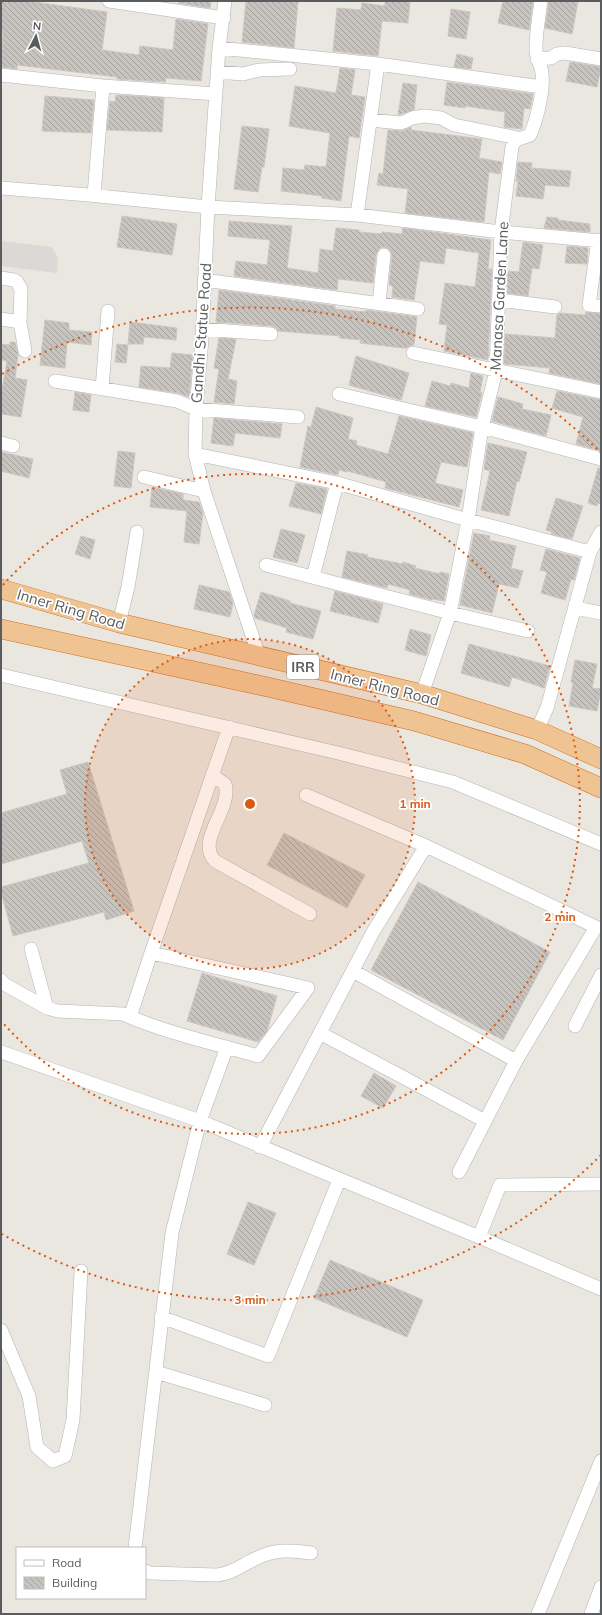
<svg xmlns="http://www.w3.org/2000/svg" width="602" height="1615" font-family="Mulish,sans-serif">
<style>
.industrial{fill:#dcd8d5}
.building{fill:url(#building-back-hatch);stroke:#cec6c0}
.lines{fill:none;stroke-linecap:round;stroke-linejoin:round}
.minor-casing{stroke:#b1b4b7;stroke-width:14}
.highway-casing{stroke:#d06f1b;stroke-width:20}
.minor{stroke:#fff;stroke-width:13}
.highway{stroke:#efc392;stroke-width:19}
.ring{fill:none;stroke:#da5914;stroke-width:2;stroke-dasharray:2 4}
.labels{text-anchor:middle;dominant-baseline:central;stroke-width:3.5;stroke-linejoin:round;paint-order:stroke}
.shield{fill:#fff;stroke:#8b8e8f;stroke-width:1}
.shield-label{font-size:14px;font-weight:bold;fill:#595d5f}
.street-label{font-size:15px;fill:#595d5f;stroke:#fff}
.centre{fill:#da5914;stroke:#fff;stroke-width:2}
.ring-label{font-size:12px;text-anchor:middle;font-weight:bold;fill:#da5914;stroke:#fff;stroke-width:3.5;stroke-linejoin:round;paint-order:stroke}
</style>
<defs>
<pattern id="building-back-hatch" width="6" height="6" patternUnits="userSpaceOnUse"><rect width="6" height="6" fill="#c7c3bf"/><path d="M-1 5l2 2M0 0l6 6M5-1l2 2" fill="none" stroke="#a5a29e"/></pattern>
</defs>
<rect width="100%" height="100%" fill="#eae6e0"/>
<!-- industrial -->
<path class="industrial" d="M 1,241 L 52,247 L 58,259 L 57,273 L 1,266 Z"/>
<!-- building -->
<path class="building" d="M 1,1 L 26,1 L 107,12 L 102,50 L 139,55 L 140,46 L 173,50 L 176,19 L 208,24 L 201,81 L 166,78 L 165,82 L 117,79 L 117,77 L 17,65 L 17,69 L 1,67 L 3,33 L 1,32 Z
M 179,1 L 211,1 L 210,8 L 178,3 Z
M 246,1 L 298,1 L 294,48 L 242,42 Z
M 385,1 L 410,1 L 408,23 L 382,21 L 378,56 L 333,51 L 337,8 L 361,10 L 362,3 L 385,6 Z
M 503,1 L 533,1 L 529,30 L 498,23 Z
M 549,1 L 578,1 L 572,34 L 545,28 Z
M 451,9 L 470,12 L 466,39 L 448,36 Z
M 457,54 L 473,58 L 471,69 L 454,67 Z
M 570,62 L 601,67 L 597,87 L 566,81 Z
M 340,68 L 355,70 L 351,95 L 365,97 L 359,138 L 349,136 L 341,201 L 322,198 L 322,196 L 281,191 L 283,168 L 304,170 L 305,165 L 326,167 L 330,133 L 289,126 L 295,86 L 336,93 Z
M 447,82 L 533,94 L 530,109 L 524,108 L 522,129 L 504,127 L 505,112 L 465,106 L 465,108 L 444,105 Z
M 403,83 L 417,85 L 414,110 L 398,115 Z
M 116,95 L 164,98 L 162,132 L 107,130 L 110,101 L 115,102 Z
M 45,96 L 94,100 L 91,133 L 42,131 Z
M 242,126 L 269,129 L 264,167 L 262,167 L 258,192 L 234,189 Z
M 411,127 L 411,130 L 482,139 L 479,158 L 502,162 L 500,174 L 489,172 L 484,222 L 405,213 L 408,189 L 377,185 L 379,173 L 383,174 L 388,130 L 402,131 Z
M 518,162 L 532,163 L 531,168 L 571,171 L 569,187 L 545,185 L 543,199 L 516,196 L 518,181 L 516,181 Z
M 122,216 L 177,224 L 172,255 L 117,247 Z
M 547,217 L 558,218 L 558,220 L 590,224 L 590,232 L 544,228 Z
M 229,221 L 292,226 L 287,268 L 318,273 L 320,249 L 333,251 L 336,228 L 359,230 L 359,232 L 382,234 L 382,232 L 402,234 L 403,228 L 491,240 L 488,269 L 492,269 L 488,360 L 444,351 L 447,325 L 439,324 L 445,283 L 475,287 L 479,253 L 446,248 L 444,264 L 420,261 L 414,300 L 392,297 L 393,286 L 389,285 L 392,255 L 389,249 L 385,247 L 380,248 L 376,254 L 373,283 L 338,279 L 337,290 L 234,276 L 236,261 L 267,265 L 270,240 L 228,236 Z
M 523,242 L 543,245 L 539,269 L 532,268 L 528,296 L 507,293 L 508,271 L 519,272 Z
M 567,246 L 588,248 L 587,264 L 565,263 Z
M 219,290 L 335,306 L 335,309 L 365,312 L 366,310 L 417,317 L 414,345 L 410,346 L 407,348 L 403,348 L 360,343 L 361,340 L 339,338 L 340,336 L 278,331 L 276,328 L 272,326 L 216,322 Z
M 586,312 L 601,314 L 601,384 L 549,373 L 550,368 L 504,364 L 505,334 L 555,338 L 557,315 L 560,313 L 585,315 Z
M 45,320 L 69,323 L 69,330 L 92,332 L 91,345 L 67,342 L 65,368 L 40,365 Z
M 130,322 L 177,328 L 176,340 L 144,337 L 143,344 L 128,344 Z
M 219,338 L 236,339 L 228,379 L 237,381 L 234,404 L 214,402 L 219,369 L 214,368 Z
M 10,342 L 15,342 L 18,354 L 15,378 L 27,380 L 21,417 L 1,414 L 1,395 L 7,361 L 1,360 L 1,344 L 10,345 Z
M 117,344 L 128,345 L 126,363 L 115,362 Z
M 172,353 L 193,355 L 189,397 L 178,393 L 139,387 L 141,366 L 170,368 Z
M 356,356 L 409,373 L 401,400 L 349,385 Z
M 471,373 L 483,376 L 480,392 L 482,393 L 476,417 L 425,406 L 432,381 L 450,386 L 451,383 L 469,388 Z
M 557,391 L 601,400 L 601,451 L 576,444 L 583,417 L 552,408 Z
M 75,392 L 91,395 L 89,412 L 73,410 Z
M 498,397 L 523,404 L 522,409 L 551,415 L 546,436 L 492,421 Z
M 316,407 L 353,418 L 348,439 L 357,441 L 356,445 L 388,454 L 399,416 L 473,433 L 467,467 L 441,462 L 435,483 L 463,490 L 459,507 L 385,488 L 386,482 L 348,471 L 347,472 L 339,470 L 338,475 L 300,467 L 308,426 L 311,427 Z
M 214,418 L 282,424 L 280,438 L 235,433 L 233,446 L 211,443 Z
M 488,443 L 527,452 L 519,482 L 517,481 L 509,516 L 481,510 L 490,471 L 484,469 Z
M 118,451 L 135,453 L 131,488 L 114,486 Z
M 1,452 L 33,459 L 29,478 L 1,471 Z
M 598,468 L 601,468 L 601,504 L 598,503 L 597,506 L 588,503 Z
M 296,483 L 327,489 L 321,514 L 289,506 Z
M 152,487 L 183,494 L 183,500 L 199,502 L 203,513 L 199,544 L 184,542 L 187,511 L 150,507 Z
M 556,498 L 583,506 L 572,539 L 551,534 L 552,532 L 546,530 Z
M 281,529 L 305,535 L 297,563 L 273,557 Z
M 474,533 L 490,536 L 489,540 L 516,546 L 511,568 L 523,571 L 518,588 L 499,584 L 492,613 L 460,605 Z
M 81,536 L 95,540 L 90,559 L 75,554 Z
M 546,549 L 580,558 L 574,580 L 571,579 L 565,600 L 541,593 L 547,572 L 540,570 Z
M 347,551 L 368,555 L 367,557 L 403,564 L 403,562 L 416,566 L 415,568 L 440,574 L 440,572 L 449,574 L 444,601 L 432,599 L 432,600 L 409,594 L 410,590 L 388,584 L 387,588 L 342,577 Z
M 199,585 L 229,592 L 233,603 L 230,617 L 194,609 Z
M 335,591 L 383,604 L 378,623 L 330,611 Z
M 261,592 L 290,601 L 290,603 L 321,611 L 313,639 L 286,632 L 287,628 L 255,618 L 254,615 Z
M 410,629 L 431,635 L 426,656 L 405,650 Z
M 469,644 L 550,666 L 544,688 L 512,677 L 509,687 L 461,673 Z
M 575,660 L 597,664 L 592,688 L 601,689 L 597,711 L 569,706 L 573,683 L 571,682 Z
M 88,762 L 134,911 L 106,920 L 104,912 L 13,936 L 1,892 L 1,887 L 89,863 L 82,841 L 1,864 L 1,813 L 67,794 L 60,770 Z
M 284,833 L 365,875 L 347,908 L 267,865 Z
M 418,882 L 550,952 L 503,1040 L 371,970 Z
M 202,973 L 277,996 L 267,1031 L 258,1042 L 187,1021 Z
M 374,1073 L 396,1086 L 383,1108 L 361,1096 Z
M 248,1202 L 276,1213 L 254,1265 L 227,1254 Z
M 330,1260 L 423,1300 L 407,1337 L 314,1298 Z"/>
<g class="lines">
<!-- minor casing -->
<g class="minor-casing">
<path id="minor" d="M 109,1 L 224,18
M 225,1 L 219,48 L 208,207 L 202,339 L 196,409 L 195,454 L 204,491 L 259,656
M 219,48 L 378,64 L 357,215
M 537,59 L 551,58 L 557,54 L 565,53 L 601,59
M 378,64 L 542,87
M 217,72 L 243,74 L 259,70 L 290,69
M 1,75 L 103,86 L 216,94
M 370,120 L 400,123 L 404,122 L 412,118 L 424,116 L 441,118 L 454,125 L 518,138
M 1,188 L 89,195 L 208,207 L 357,215 L 501,232 L 601,241
M 94,195 L 103,86
M 598,240 L 589,305 L 601,306
M 1,278 L 14,280 L 17,282 L 21,289 L 20,322 L 25,351
M 204,280 L 418,309
M 499,300 L 555,307
M 379,303 L 384,255
M 1,319 L 20,322
M 202,329 L 271,334
M 413,353 L 601,392
M 55,381 L 177,401 L 196,409 L 298,417
M 102,389 L 108,311
M 339,394 L 482,427 L 601,459
M 1,443 L 13,446
M 195,454 L 337,483 L 468,520 L 590,552
M 144,477 L 204,491
M 266,565 L 450,613 L 528,631
M 313,577 L 337,483
M 575,608 L 601,613
M 119,623 L 128,587 L 137,532
M 1,675 L 338,753 L 453,782 L 601,844
M 422,694 L 450,613 L 468,520 L 482,427 L 496,371 L 501,232 L 512,147 C 515,137 522,139 530,135 C 537,119 544,91 542,74 C 542,65 535,59 536,47 C 536,32 539,16 541,1
M 537,730 L 547,708 L 590,552 L 601,532
M 212,775 L 225,784 C 233,809 195,840 215,861 L 310,914
M 426,846 L 596,927 L 516,1061 L 459,1172
M 31,949 L 47,1008 L 58,1011 L 123,1014 C 166,1033 213,1043 258,1056 L 308,988 L 151,953 L 130,1017
M 151,953 L 229,727
M 353,971 L 516,1061
M 1,980 L 4,984 L 47,1008
M 575,1026 L 601,975
M 320,1033 L 485,1121
M 1,1052 L 200,1121 L 479,1237 L 500,1185 L 601,1184
M 260,1147 L 373,932 L 426,846 L 306,795
M 479,1237 L 601,1289
M 161,1317 L 268,1356 L 339,1180
M 1,1330 L 29,1396 L 37,1447 L 53,1461 L 65,1456 L 73,1420 L 81,1271
M 156,1372 L 265,1405
M 135,1548 L 172,1233 L 200,1121 L 227,1047
M 145,1571 L 150,1573 L 217,1575 C 232,1574 243,1564 257,1558 C 275,1549 292,1550 311,1553
M 538,1614 L 601,1461
M 591,1614 L 601,1587"/>
</g>
<!-- highway casing -->
<g class="highway-casing">
<path id="highway" d="M 1,589 L 119,623 L 422,694 L 537,730 L 601,759
M 1,629 L 272,688 L 414,721 L 525,754 L 601,788"/>
</g>
<!-- minor -->
<use href="#minor" class="minor"/>
<!-- highway -->
<use href="#highway" class="highway"/>
</g>
<!-- distance rings -->
<circle cx="250" cy="804" r="165" fill="#da5914" fill-opacity=".12"/>
<g class="ring">
<circle cx="250" cy="804" r="165"/>
<path d="M3 585A330 330 0 1 1 3 1023"/>
<path d="M601 1155A496 496 0 0 1 2 1234M2 374A496 496 0 0 1 601 453"/>
</g>
<g class="labels">
<!-- shield labels -->
<rect class="shield" x="287" y="655" width="32" height="24" rx="3"/>
<g class="shield-label">
<text x="303" y="667">IRR</text>
</g>
<!-- street labels -->
<g class="street-label">
<text transform="translate(499 296) rotate(-87)">Manasa Garden Lane</text>
<text transform="translate(201 333) rotate(-86)">Gandhi Statue Road</text>
<text transform="translate(71 609) rotate(16)">Inner Ring Road</text>
<text transform="translate(385 687) rotate(14)">Inner Ring Road</text>
</g>
</g>
<circle cx="250" cy="804" r="6" class="centre"/>
<g class="ring-label">
<text x="415" y="808">1 min</text>
<text x="560" y="921">2 min</text>
<text x="250" y="1304">3 min</text>
</g>
<!-- border -->
<rect width="602" height="1615" fill="none" stroke="#595d5f" stroke-width="4"/>
<!-- legend -->
<rect x="16" y="1547" width="130" height="52" fill="#ffffff" stroke="#bdbebf"/>
<rect x="24" y="1560" width="20" height="6" fill="#ffffff" stroke="#bdbebf"/>
<text x="52" y="1567" font-size="12" fill="#595d5f">Road</text>
<rect x="24" y="1577" width="20" height="12" fill="url(#building-back-hatch)" stroke="#bdbebf"/>
<text x="52" y="1587" font-size="12" fill="#595d5f">Building</text>
<!-- north arrow -->
<g transform="translate(36 36) rotate(6)" stroke="#ffffff" stroke-width="3" paint-order="stroke">
<path d="M0-3L7 15L0 10L-7 15Z" fill="#595d5f"/>
<text y="-6" font-size="11" font-weight="bold" text-anchor="middle" fill="#595d5f">N</text>
</g>
</svg>
